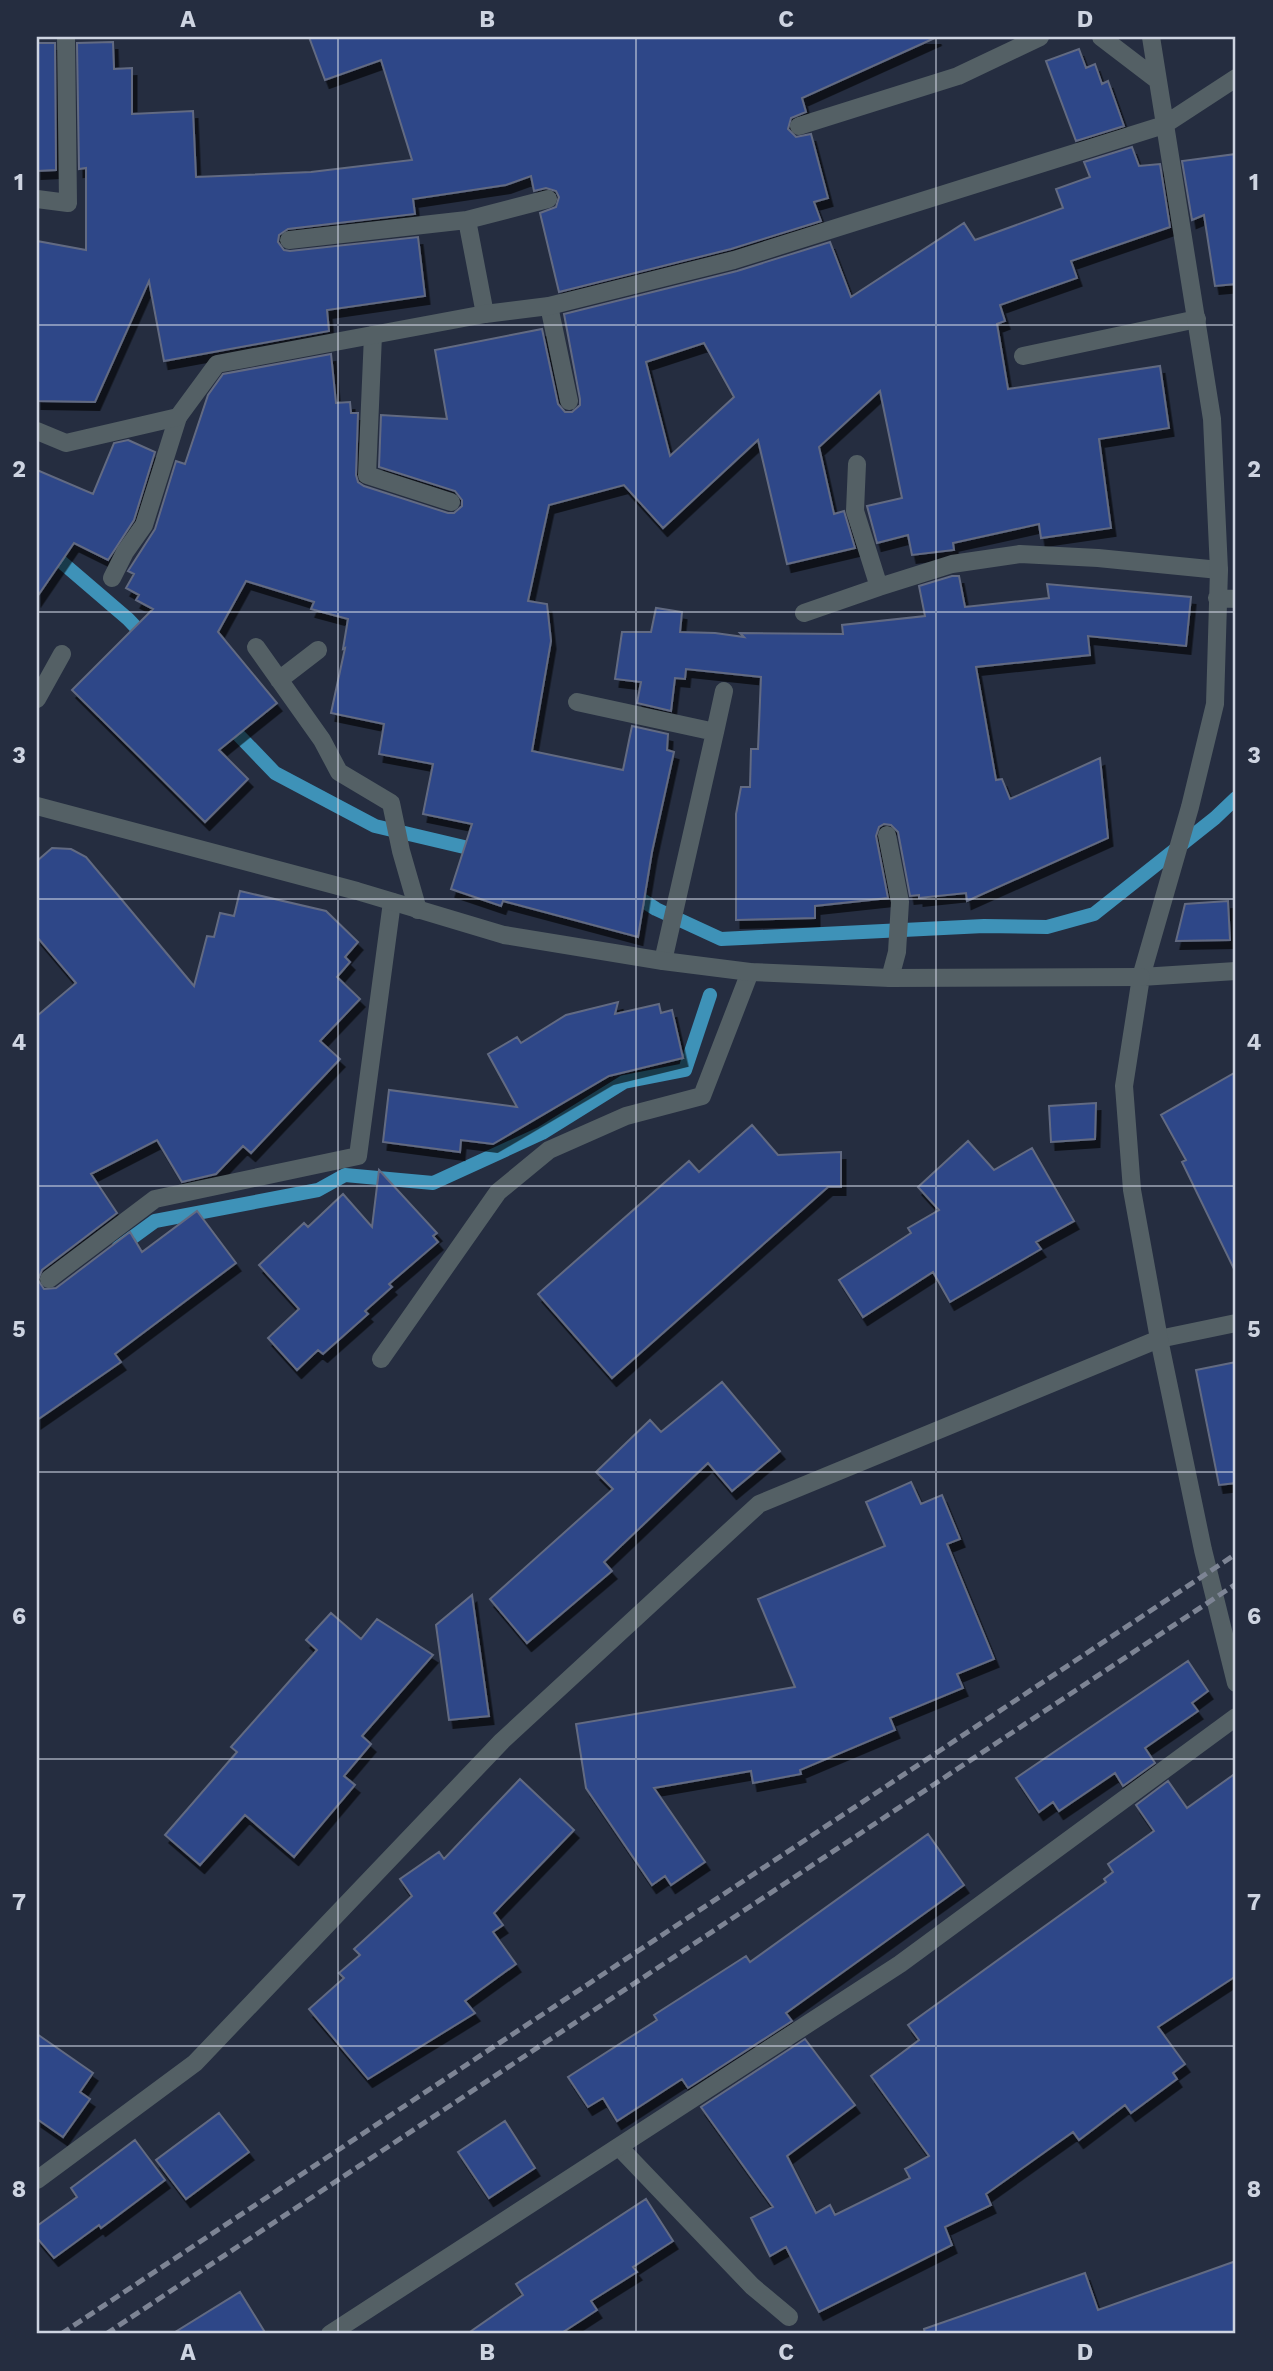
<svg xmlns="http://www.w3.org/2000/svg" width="1273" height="2371" font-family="'Work Sans',sans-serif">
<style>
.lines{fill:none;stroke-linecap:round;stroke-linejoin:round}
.stream{stroke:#3e92b8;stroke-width:14}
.building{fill:#2f4688;stroke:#626b82;stroke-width:2;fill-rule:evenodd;filter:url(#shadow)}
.service{stroke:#546065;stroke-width:18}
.minor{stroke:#546065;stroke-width:18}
.tertiary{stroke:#546065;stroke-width:18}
.rail{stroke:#7d8494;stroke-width:5;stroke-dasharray:10 5;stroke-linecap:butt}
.grid{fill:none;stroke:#ced4e1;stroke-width:2;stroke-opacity:0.55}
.neatline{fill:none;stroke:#ced4e1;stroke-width:2.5}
.grid-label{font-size:23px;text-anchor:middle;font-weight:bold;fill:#ced4e1}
</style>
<defs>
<filter id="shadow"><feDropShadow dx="4.5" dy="8" stdDeviation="0" flood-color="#0009"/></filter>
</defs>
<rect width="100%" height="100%" fill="#252d40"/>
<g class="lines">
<!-- stream -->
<path class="stream" d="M 37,541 L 128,619 L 148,640
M 225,721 L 275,773 L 375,826 L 481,851
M 628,891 L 656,909 L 721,939 L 984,926 L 1047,927 L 1094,914 L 1215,818 L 1236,798
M 118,1248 L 155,1221 L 318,1190 L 345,1175 L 433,1183 L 542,1133 L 624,1082 L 685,1070 L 710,995"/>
</g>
<!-- building -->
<path class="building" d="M 309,37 L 937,37 L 802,98 L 806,112 L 791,118 L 788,129 L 796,137 L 811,134 L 828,198 L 814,202 L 821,221 L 731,249 L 559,292 L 540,213 L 556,207 L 559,197 L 556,191 L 546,188 L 534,191 L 531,176 L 506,185 L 413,199 L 415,214 L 288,229 L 279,235 L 278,242 L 284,250 L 290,251 L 418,237 L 425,296 L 327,310 L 329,331 L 164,361 L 149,281 L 95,402 L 37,401 L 37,241 L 86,250 L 86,168 L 79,169 L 77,43 L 113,42 L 114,69 L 132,68 L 132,114 L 193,111 L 196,177 L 311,172 L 412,160 L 381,60 L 325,80 Z
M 37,43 L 55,43 L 56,170 L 37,171 Z
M 1079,49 L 1086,68 L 1095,64 L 1102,84 L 1108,81 L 1124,126 L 1076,141 L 1046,61 Z
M 1132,147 L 1139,166 L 1160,164 L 1170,227 L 1071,261 L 1077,278 L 1000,305 L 1005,321 L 997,324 L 1008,389 L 1160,366 L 1169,428 L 1099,439 L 1111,528 L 1041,538 L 1039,524 L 953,543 L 954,550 L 912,555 L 908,535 L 877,543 L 867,506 L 902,498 L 880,391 L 819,447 L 834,514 L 844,511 L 855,548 L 787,564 L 758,440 L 663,528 L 624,485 L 549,505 L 528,601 L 547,604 L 551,641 L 532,751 L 623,770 L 632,726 L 668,734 L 667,750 L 674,752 L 652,852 L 638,937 L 503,901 L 501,906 L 451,889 L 472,824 L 423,814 L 433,764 L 379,754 L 384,724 L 331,713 L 345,648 L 343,649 L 348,619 L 311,609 L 314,602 L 246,581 L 218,632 L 277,703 L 219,750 L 248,779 L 205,822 L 72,690 L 153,609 L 136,600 L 139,595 L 126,588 L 134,574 L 128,571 L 155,529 L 176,461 L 185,464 L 208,395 L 223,374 L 331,354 L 336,403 L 350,402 L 351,413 L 358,413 L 356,475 L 358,482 L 364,486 L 448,513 L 454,513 L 462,506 L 462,500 L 455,491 L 379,467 L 381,415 L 447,419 L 435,350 L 542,329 L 558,404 L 565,412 L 572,412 L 580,405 L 580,399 L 564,314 L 737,271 L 830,242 L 851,297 L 964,223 L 975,240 L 1063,208 L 1056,189 L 1090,177 L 1084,162 ZM 704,343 L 734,397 L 670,456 L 646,362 Z
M 1236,154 L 1236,284 L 1215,286 L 1204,215 L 1192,220 L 1182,161 Z
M 128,440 L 155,452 L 134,520 L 108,560 L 74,543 L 37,597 L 37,470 L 93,494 L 114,443 Z
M 952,576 L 959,576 L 965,607 L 1049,598 L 1047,584 L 1191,597 L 1186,646 L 1088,636 L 1090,655 L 976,667 L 996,780 L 1002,779 L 1010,799 L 1100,758 L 1108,838 L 967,901 L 966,893 L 919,898 L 919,895 L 910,896 L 898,832 L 891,825 L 884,824 L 879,827 L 876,836 L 888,898 L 815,906 L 815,918 L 736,920 L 736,814 L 741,787 L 750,787 L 751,749 L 758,749 L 761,677 L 686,669 L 685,679 L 675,678 L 671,711 L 637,703 L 641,682 L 615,679 L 622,632 L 651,632 L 656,608 L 682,612 L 680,632 L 715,633 L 744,637 L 740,633 L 843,634 L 842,625 L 925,616 L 919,586 Z
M 52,848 L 71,849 L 86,857 L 194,986 L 207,936 L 214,937 L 220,913 L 234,916 L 240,891 L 326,911 L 358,942 L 345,957 L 350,962 L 337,977 L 360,999 L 320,1041 L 340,1059 L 251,1153 L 243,1146 L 216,1174 L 182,1182 L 157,1140 L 91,1174 L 117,1213 L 42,1270 L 38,1280 L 44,1289 L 56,1288 L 130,1232 L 142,1252 L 197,1211 L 236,1263 L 115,1354 L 121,1362 L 37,1420 L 37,1016 L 76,983 L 37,937 L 37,861 Z
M 1228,901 L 1230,940 L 1176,941 L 1185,904 Z
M 618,1002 L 615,1014 L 659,1004 L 661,1013 L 672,1010 L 683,1058 L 609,1076 L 493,1144 L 461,1140 L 460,1152 L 383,1142 L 389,1090 L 517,1107 L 488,1054 L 517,1037 L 521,1043 L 566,1015 Z
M 1236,1072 L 1236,1273 L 1182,1162 L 1186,1160 L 1161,1115 Z
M 1096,1103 L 1095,1139 L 1051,1142 L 1049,1106 Z
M 752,1125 L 778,1155 L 841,1152 L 841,1187 L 828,1187 L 612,1378 L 538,1294 L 689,1161 L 699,1172 Z
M 968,1141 L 994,1170 L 1032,1148 L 1074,1221 L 1036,1242 L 1041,1249 L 950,1302 L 933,1272 L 863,1317 L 839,1280 L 911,1233 L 908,1228 L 939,1210 L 918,1187 Z
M 379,1170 L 437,1233 L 433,1236 L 438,1242 L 389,1284 L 392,1287 L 365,1311 L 368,1314 L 323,1354 L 318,1350 L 297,1370 L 268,1338 L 299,1309 L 259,1265 L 304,1223 L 308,1227 L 343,1194 L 372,1227 Z
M 1236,1362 L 1236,1483 L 1219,1485 L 1196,1370 Z
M 722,1382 L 780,1451 L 732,1491 L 708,1463 L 604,1562 L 612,1571 L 527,1643 L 490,1599 L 613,1489 L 596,1472 L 650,1420 L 661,1432 Z
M 911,1482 L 921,1504 L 942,1495 L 960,1539 L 947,1544 L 994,1659 L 957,1674 L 963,1688 L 890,1718 L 895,1730 L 800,1770 L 801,1774 L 753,1783 L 751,1771 L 654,1788 L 705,1862 L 671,1885 L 665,1876 L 652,1885 L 586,1788 L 576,1724 L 795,1687 L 758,1599 L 885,1546 L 866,1502 Z
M 472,1595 L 489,1716 L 449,1720 L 436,1625 Z
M 331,1613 L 361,1639 L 377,1619 L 433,1655 L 362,1736 L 371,1744 L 344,1776 L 355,1785 L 294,1857 L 245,1815 L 200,1865 L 165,1835 L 237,1752 L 231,1747 L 317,1650 L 306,1640 Z
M 1188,1661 L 1208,1691 L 1192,1703 L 1198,1711 L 1145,1748 L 1155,1763 L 1123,1786 L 1115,1773 L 1059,1811 L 1053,1802 L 1039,1812 L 1016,1778 Z
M 1236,1773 L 1236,1976 L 1158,2027 L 1185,2064 L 1173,2073 L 1177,2079 L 1131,2113 L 1125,2105 L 1079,2140 L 1073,2132 L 986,2194 L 991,2205 L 945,2227 L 952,2245 L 819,2312 L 786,2247 L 770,2256 L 751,2218 L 773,2207 L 701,2107 L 805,2039 L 855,2105 L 787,2156 L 816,2213 L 830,2205 L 835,2215 L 910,2178 L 905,2169 L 929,2156 L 871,2076 L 919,2040 L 908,2025 L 1106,1882 L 1104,1879 L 1113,1872 L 1108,1864 L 1154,1831 L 1136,1805 L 1168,1781 L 1187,1808 Z
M 520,1779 L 574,1830 L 494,1913 L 503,1925 L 493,1932 L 516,1964 L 465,2001 L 475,2013 L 368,2079 L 309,2009 L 344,1978 L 339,1973 L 360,1955 L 354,1949 L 412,1896 L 400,1879 L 439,1852 L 444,1859 Z
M 928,1834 L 964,1885 L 786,2013 L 792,2021 L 688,2088 L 682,2079 L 617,2121 L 603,2098 L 588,2107 L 568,2077 L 657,2020 L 654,2015 L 746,1956 L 750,1962 Z
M 37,2034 L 93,2073 L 80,2092 L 90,2099 L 63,2137 L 37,2119 Z
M 219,2113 L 249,2152 L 186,2199 L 156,2160 Z
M 505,2121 L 535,2168 L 489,2198 L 458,2152 Z
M 135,2140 L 165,2180 L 101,2228 L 99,2225 L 54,2258 L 37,2238 L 37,2226 L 77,2197 L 71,2188 Z
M 646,2199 L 673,2241 L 633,2267 L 637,2272 L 591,2301 L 597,2310 L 560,2334 L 467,2334 L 523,2295 L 516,2284 Z
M 1236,2261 L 1236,2334 L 925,2334 L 924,2329 L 1085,2273 L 1098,2310 Z
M 240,2292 L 266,2334 L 172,2334 Z"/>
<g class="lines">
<!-- service -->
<path class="service" d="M 799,126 L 958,76 L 1040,37
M 37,199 L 68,203 L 66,37
M 467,220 L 485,314
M 289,240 L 467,220 L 548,199
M 549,306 L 569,401
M 373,335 L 367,475 L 451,502
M 1023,356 L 1197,319
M 857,464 L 855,511 L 879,587 L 952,564 L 1020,554 L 1098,558 L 1219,570
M 112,578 L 125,552 L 144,525 L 178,417
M 804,613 L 879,587
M 256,647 L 322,740 L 339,772 L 391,803 L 401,851 L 418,910
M 279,680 L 318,650
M 37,699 L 62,654
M 577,702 L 715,732 L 663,961
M 715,732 L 724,691
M 887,835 L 900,902 L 897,952 L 890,978
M 49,1279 L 155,1199 L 358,1156 L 392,902
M 1159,1339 L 1236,1323
M 381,1359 L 498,1192 L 549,1150 L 626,1116 L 702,1096 L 750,972
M 619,2147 L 752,2286 L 789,2317"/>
<!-- minor -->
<path class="minor" d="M 1101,37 L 1156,79
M 1151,37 L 1212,419 L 1219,570 L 1215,704 L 1190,807 L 1141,977 L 1124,1086 L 1132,1190 L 1159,1339 L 1203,1550 L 1236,1683
M 37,431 L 66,443 L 178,417 L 217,364 L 485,314 L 549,306 L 734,260 L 1164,125 L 1236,78
M 1217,598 L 1236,599
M 1141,977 L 1236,971
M 37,2180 L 195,2063 L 502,1741 L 759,1504 L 1159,1339
M 330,2334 L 900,1964 L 1236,1717"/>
<!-- tertiary -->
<path class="tertiary" d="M 37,806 L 357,891 L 504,935 L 663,961 L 750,972 L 890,978 L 1141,977"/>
<!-- rail -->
<path class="rail" d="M 61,2334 L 1236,1554
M 106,2334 L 1236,1584"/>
</g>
<!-- grid -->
<path class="grid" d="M 338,37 L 338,2334M 636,37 L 636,2334M 936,37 L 936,2334M 37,325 L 1236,325M 37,612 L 1236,612M 37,899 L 1236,899M 37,1186 L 1236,1186M 37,1472 L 1236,1472M 37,1759 L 1236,1759M 37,2046 L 1236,2046"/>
<!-- border -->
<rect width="1273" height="2371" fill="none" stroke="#252d40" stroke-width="77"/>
<rect x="38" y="38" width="1196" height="2294" class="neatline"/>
<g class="grid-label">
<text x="188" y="27">A</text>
<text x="487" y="27">B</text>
<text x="786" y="27">C</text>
<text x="1085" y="27">D</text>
<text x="19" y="190">1</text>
<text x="1254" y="190">1</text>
<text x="19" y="477">2</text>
<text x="1254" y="477">2</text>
<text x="19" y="763">3</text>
<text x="1254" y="763">3</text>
<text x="19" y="1050">4</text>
<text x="1254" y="1050">4</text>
<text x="19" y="1337">5</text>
<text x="1254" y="1337">5</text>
<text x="19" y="1624">6</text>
<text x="1254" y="1624">6</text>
<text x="19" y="1910">7</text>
<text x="1254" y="1910">7</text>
<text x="19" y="2197">8</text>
<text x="1254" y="2197">8</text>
<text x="188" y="2360">A</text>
<text x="487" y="2360">B</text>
<text x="786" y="2360">C</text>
<text x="1085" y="2360">D</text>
</g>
</svg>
